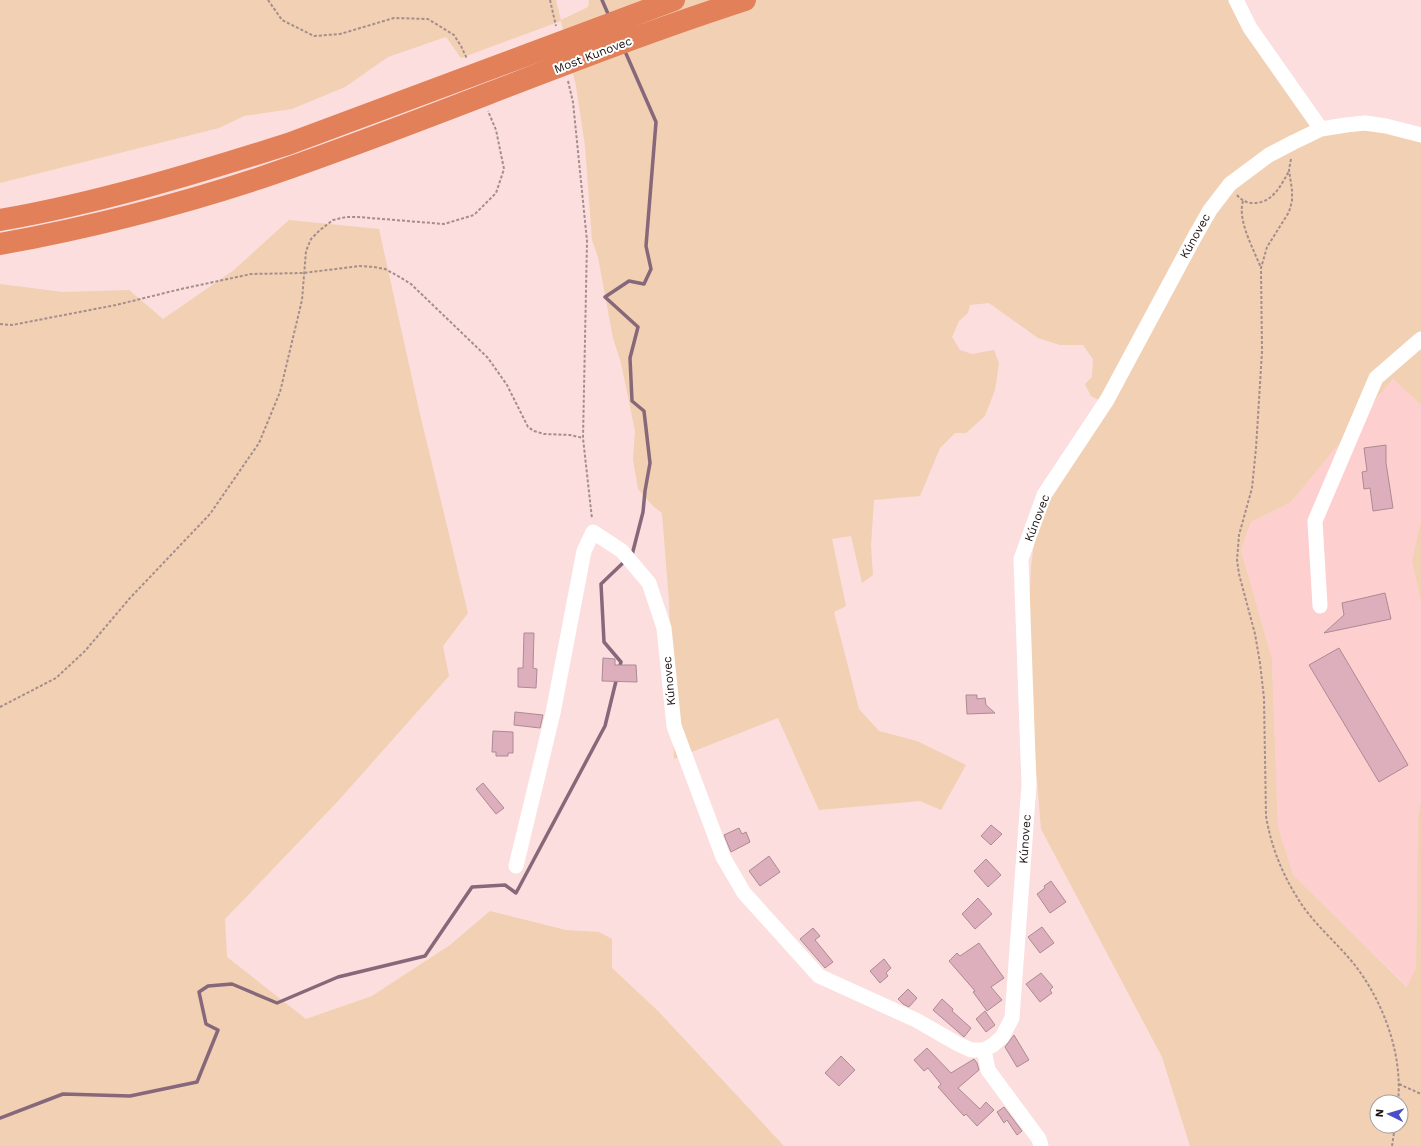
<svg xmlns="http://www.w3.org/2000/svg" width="1421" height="1146" font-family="'Work Sans',sans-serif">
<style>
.built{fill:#fdd0cf}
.green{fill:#f2d0b3;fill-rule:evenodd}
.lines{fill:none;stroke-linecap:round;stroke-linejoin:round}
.stream{stroke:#86687a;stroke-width:3.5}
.building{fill:#ddaebc;stroke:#ab8b94}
.path{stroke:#a48e8d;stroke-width:2;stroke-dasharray:3 2;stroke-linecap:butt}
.minor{stroke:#fff;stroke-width:15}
.highway{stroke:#e2805a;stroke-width:22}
.labels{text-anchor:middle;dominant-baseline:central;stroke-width:4;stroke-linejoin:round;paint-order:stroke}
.street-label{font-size:12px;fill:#1e1212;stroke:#fff}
</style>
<rect width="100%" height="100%" fill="#fbdedd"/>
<!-- built -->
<path class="built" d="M 1393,379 L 1421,405 L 1421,520 L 1412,561 L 1421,602 L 1421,802 L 1418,816 L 1416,968 L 1408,987 L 1293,876 L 1278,827 L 1272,659 L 1241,550 L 1251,522 L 1290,503 Z"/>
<!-- green -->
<path class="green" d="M 0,0 L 556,0 L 561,20 L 588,7 L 589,0 L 1239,0 L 1301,93 L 1331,130 L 1365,127 L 1421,139 L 1421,405 L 1393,379 L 1290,503 L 1251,522 L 1241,550 L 1272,659 L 1278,827 L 1293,875 L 1407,987 L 1416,968 L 1418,816 L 1421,802 L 1421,1146 L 1190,1146 L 1162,1057 L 1041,829 L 1027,659 L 1031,567 L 1035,535 L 1048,503 L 1111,406 L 1091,396 L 1085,384 L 1092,377 L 1093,359 L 1083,345 L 1060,345 L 1038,338 L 989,303 L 970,305 L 968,313 L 959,321 L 952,337 L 960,350 L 972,354 L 994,350 L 999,363 L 995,390 L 985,416 L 966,433 L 955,433 L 940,448 L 920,496 L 874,500 L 871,546 L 873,575 L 862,583 L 851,536 L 832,539 L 846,606 L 834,612 L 859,709 L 879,731 L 917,741 L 966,765 L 941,810 L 920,801 L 819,810 L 778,718 L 674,759 L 669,602 L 662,513 L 653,506 L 638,489 L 633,460 L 635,431 L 621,363 L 613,338 L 598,257 L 592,240 L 585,146 L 576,86 L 561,21 L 461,58 L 446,37 L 388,57 L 345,87 L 292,109 L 244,116 L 219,128 L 0,183 ZM 1377,1102 L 1401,1102 L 1401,1126 L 1377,1126 Z
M 289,220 L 379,229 L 419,410 L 468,613 L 443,646 L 449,676 L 339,800 L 225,919 L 227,957 L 306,1019 L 372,996 L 450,945 L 490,911 L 566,930 L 599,932 L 612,939 L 612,968 L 658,1011 L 784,1146 L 0,1146 L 0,284 L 63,292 L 129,290 L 163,319 L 234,270 Z
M 1421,520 L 1421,602 L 1412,561 Z"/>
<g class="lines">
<!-- stream -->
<path class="stream" d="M 602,0 L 609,16
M 624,49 L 656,122 L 646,246 L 651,269 L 644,284 L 629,281 L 605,297 L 638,327 L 630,358 L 632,401 L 644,411 L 650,463 L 645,491 L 643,512 L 632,555
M 619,669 L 621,662 L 604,642 L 601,584 L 626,560
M 0,1118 L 63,1094 L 130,1096 L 197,1082 L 218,1030 L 206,1024 L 199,992 L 208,986 L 232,984 L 277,1003 L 338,977 L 425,956 L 472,887 L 505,885 L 516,893 L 605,726 L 617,677"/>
</g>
<!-- building -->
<path class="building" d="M 1386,445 L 1386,463 L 1393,508 L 1373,511 L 1370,488 L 1364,489 L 1362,472 L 1367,471 L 1364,448 Z
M 1385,593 L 1391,619 L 1324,633 L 1344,615 L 1342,603 Z
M 524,633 L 534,633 L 533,668 L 537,669 L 536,688 L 518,687 L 518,668 L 523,668 Z
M 1339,648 L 1408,765 L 1379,782 L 1309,665 Z
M 603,658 L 615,659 L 615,665 L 636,665 L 637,682 L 602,681 Z
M 966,695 L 977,695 L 977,699 L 985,698 L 986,705 L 995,713 L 967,714 Z
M 515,712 L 543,715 L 540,728 L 514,725 Z
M 493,731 L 513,732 L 513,753 L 508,753 L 508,756 L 496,756 L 496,752 L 492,752 Z
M 483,783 L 504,808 L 496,814 L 476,789 Z
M 991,825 L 1002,834 L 991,845 L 981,836 Z
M 739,828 L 742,834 L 746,832 L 750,842 L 731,852 L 724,835 Z
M 769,856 L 780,872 L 760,886 L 749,871 Z
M 986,859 L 1001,875 L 988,887 L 974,871 Z
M 1051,881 L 1066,902 L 1050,913 L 1037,894 L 1045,888 L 1044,886 Z
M 978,898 L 992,914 L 975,929 L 962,914 Z
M 1042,927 L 1054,943 L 1040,953 L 1028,937 Z
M 813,928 L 820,936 L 815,940 L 833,962 L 825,968 L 800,939 Z
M 979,943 L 1004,978 L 991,987 L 1002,1000 L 987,1011 L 973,992 L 975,991 L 949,961 L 957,953 L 960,956 Z
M 884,959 L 891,968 L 886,973 L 888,976 L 880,983 L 870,971 Z
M 1041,973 L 1053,987 L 1050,990 L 1052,993 L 1040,1002 L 1026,984 Z
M 908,989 L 917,998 L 909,1007 L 903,1004 L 898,999 Z
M 942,999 L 953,1009 L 952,1011 L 971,1028 L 964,1037 L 933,1010 Z
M 985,1011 L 995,1025 L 986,1032 L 976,1019 Z
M 1014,1035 L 1029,1060 L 1017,1067 L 1005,1047 Z
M 927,1048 L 951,1073 L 974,1059 L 977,1063 L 979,1070 L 958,1088 L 980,1109 L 986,1102 L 994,1110 L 977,1126 L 966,1114 L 964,1116 L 954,1105 L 938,1087 L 941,1084 L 928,1068 L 924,1071 L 914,1060 Z
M 841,1056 L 855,1070 L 839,1086 L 825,1073 Z
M 1004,1107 L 1022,1131 L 1017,1135 L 1007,1120 L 1004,1123 L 997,1112 Z"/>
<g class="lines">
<!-- path -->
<path class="path" d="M 268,0 L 282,20 L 314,36 L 340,34 L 394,18 L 428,19 L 454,35 L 461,46 L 467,59
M 550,0 L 556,26
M 568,81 L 573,102 L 587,241 L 583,438 L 592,519
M 1291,159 L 1289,170 L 1292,190 L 1292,201 L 1289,212 L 1267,247 L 1261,268 L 1262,352 L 1256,448 L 1252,488 L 1239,535 L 1237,560 L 1239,574 L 1255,634 L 1260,663 L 1264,698 L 1266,816 C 1271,847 1283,876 1300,902 C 1315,925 1337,943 1354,964 C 1383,1001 1403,1054 1398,1102
M 1237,195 C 1242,201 1247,203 1254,203 C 1272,203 1281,186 1289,171
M 1243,201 C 1237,220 1254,250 1261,268
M 0,324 L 12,325 L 116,305 L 181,289 L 251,274 L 303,273 L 360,266 L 374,267 L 385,269 L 398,276 L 411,284 L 488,358 L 507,385 L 528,427 L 534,431 L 544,434 L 570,435 L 583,438
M 0,707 L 56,678 L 85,651 L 130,598 L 210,514 L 259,443 L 280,392 L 302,300 L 306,251 L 311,239 L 320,230 L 333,220 L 346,217 L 358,217 L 444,224 L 474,215 L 496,193 L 504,169 L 496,130 L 488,111
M 1399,1084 L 1421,1094
M 1392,1146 L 1395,1126"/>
<!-- minor -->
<path class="minor" d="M 1236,0 L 1250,28 L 1321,129
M 1320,606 L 1315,521 L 1376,378 L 1421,339
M 516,866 L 553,713 L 584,551 L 593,532 L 622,551 L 649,583 L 664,628 L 674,726 L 723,857 L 744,893 L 819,976 L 916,1020 L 958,1044 L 971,1050 L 984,1050 L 993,1045 L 1002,1037 L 1012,1018 L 1029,785 L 1021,559 L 1044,495 L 1107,400 L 1194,238 L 1210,210 L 1230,184 L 1269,155 L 1294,142 L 1321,129 L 1346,125 L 1365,123 L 1386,126 L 1421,135
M 984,1050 L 988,1070 L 1039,1139 L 1041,1146"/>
<!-- highway -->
<path class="highway" d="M 0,220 C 98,203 193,174 288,144 L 674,0
M 0,244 C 88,228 175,206 260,178 C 423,123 581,53 745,0"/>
</g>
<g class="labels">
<!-- street labels -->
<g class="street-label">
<text transform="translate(593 55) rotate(-21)">Most Kunovec</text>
<text transform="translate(1195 236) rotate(-61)">Kúnovec</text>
<text transform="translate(1037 518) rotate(-69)">Kúnovec</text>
<text transform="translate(669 681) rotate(-95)">Kúnovec</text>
<text transform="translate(1025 839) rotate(-86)">Kúnovec</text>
</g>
</g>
<!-- north arrow -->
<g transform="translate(1389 1114) rotate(275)"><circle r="19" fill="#ffffff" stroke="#a5a0a0"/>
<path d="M0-3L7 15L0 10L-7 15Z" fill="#4a4fc5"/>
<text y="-6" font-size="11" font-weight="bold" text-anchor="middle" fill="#1e1212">N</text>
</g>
</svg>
